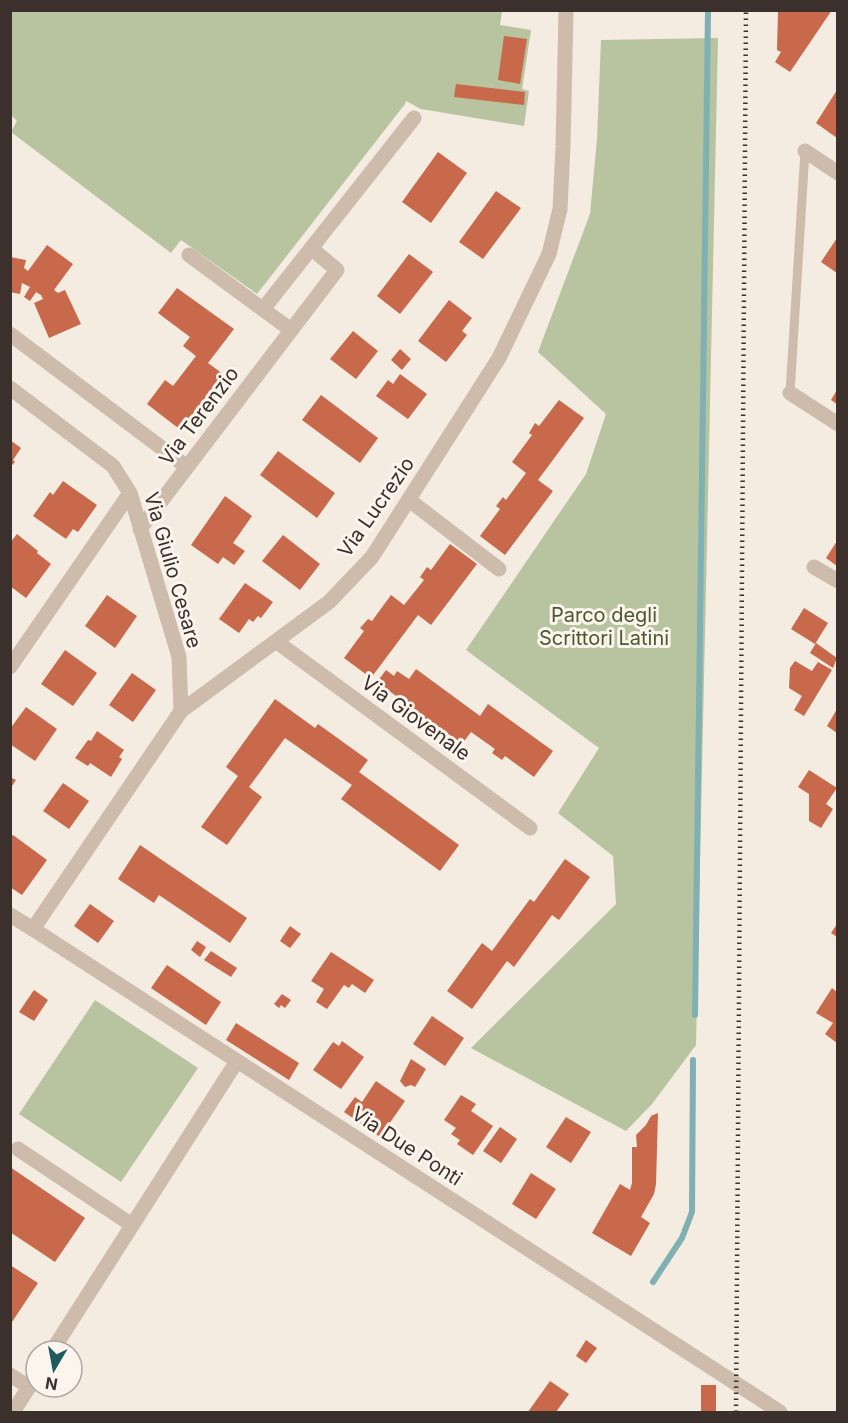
<svg xmlns="http://www.w3.org/2000/svg" width="848" height="1423" font-family="Inter,sans-serif">
<style>
.green{fill:#b8c4a0}
.lines{fill:none;stroke-linecap:round;stroke-linejoin:round}
.stream{stroke:#7fb0b2;stroke-width:6}
.building{fill:#c8694b}
.service{stroke:#cdbbac;stroke-width:9}
.minor{stroke:#cdbbac;stroke-width:15}
.tertiary{stroke:#cdbbac;stroke-width:15}
.rail{stroke:#3b302b;stroke-width:4.5;stroke-dasharray:1.5 4.5;stroke-linecap:butt}
.labels{text-anchor:middle;dominant-baseline:central;stroke-width:6;stroke-linejoin:round;paint-order:stroke}
.street-label{font-size:20px;fill:#3b302b;stroke:#fbf5ee}
.park-label{font-size:20px;fill:#4a5a2e;stroke:#fbf5ee}
</style>
<rect width="100%" height="100%" fill="#f4ebe1"/>
<!-- green -->
<path class="green" d="M 10,11 L 502,11 L 500,25 L 531,30 L 522,89 L 529,91 L 524,126 L 421,109 L 406,101 L 405,104 L 257,294 L 181,240 L 171,253 L 11,132 L 17,121 L 11,115 Z
M 718,38 L 696,1045 L 652,1104 L 626,1131 L 471,1048 L 616,904 L 613,856 L 558,813 L 599,748 L 466,650 L 586,474 L 606,414 L 538,352 L 590,214 L 597,139 L 601,40 Z
M 95,1000 L 198,1068 L 121,1182 L 19,1114 Z"/>
<g class="lines">
<!-- stream -->
<path class="stream" d="M 695,1015 L 708,10
M 653,1282 L 682,1238 L 692,1212 L 693,1060"/>
</g>
<!-- building -->
<path class="building" d="M 778,10 L 832,10 L 790,72 L 775,62 L 781,52 L 777,50 Z
M 504,36 L 527,39 L 520,84 L 498,80 Z
M 456,84 L 525,92 L 524,105 L 454,97 Z
M 837,90 L 837,138 L 816,123 Z
M 438,152 L 467,173 L 431,223 L 402,202 Z
M 496,191 L 521,208 L 483,259 L 459,242 Z
M 837,238 L 837,273 L 821,262 Z
M 47,245 L 73,264 L 54,290 L 58,293 L 65,290 L 81,324 L 49,338 L 34,303 L 43,299 L 41,295 L 36,292 L 30,301 L 24,297 L 30,287 L 22,283 L 20,294 L 10,292 L 10,257 L 26,260 L 24,268 L 28,271 Z
M 409,254 L 433,272 L 400,314 L 377,296 Z
M 177,288 L 234,329 L 208,363 L 223,374 L 182,431 L 147,404 L 165,380 L 173,386 L 196,356 L 183,346 L 190,337 L 158,313 Z
M 449,300 L 472,318 L 462,331 L 467,335 L 446,362 L 418,341 Z
M 353,331 L 378,351 L 356,379 L 330,359 Z
M 400,349 L 411,359 L 402,370 L 391,360 Z
M 400,374 L 427,394 L 408,419 L 376,396 L 388,380 L 393,384 Z
M 837,390 L 837,404 L 831,400 Z
M 321,395 L 378,438 L 360,463 L 302,420 Z
M 559,400 L 584,418 L 538,480 L 553,491 L 505,555 L 480,536 L 500,509 L 496,506 L 503,497 L 506,500 L 526,473 L 512,462 L 532,435 L 529,433 L 535,423 L 539,426 Z
M 10,440 L 21,448 L 13,460 L 15,462 L 10,467 Z
M 278,451 L 335,493 L 317,518 L 260,475 Z
M 63,481 L 97,505 L 78,532 L 73,529 L 66,539 L 33,516 L 50,492 L 53,495 Z
M 225,496 L 252,516 L 233,543 L 245,551 L 234,565 L 223,557 L 218,564 L 191,545 Z
M 17,534 L 38,551 L 37,553 L 51,564 L 26,598 L 10,586 L 10,543 Z
M 283,535 L 320,564 L 300,590 L 262,561 Z
M 837,541 L 837,566 L 826,558 Z
M 450,544 L 477,564 L 431,625 L 418,615 L 371,678 L 344,658 L 364,631 L 360,628 L 368,619 L 372,621 L 391,595 L 404,605 L 424,580 L 420,577 L 427,567 L 431,570 Z
M 245,583 L 273,602 L 261,618 L 258,616 L 253,622 L 249,619 L 239,633 L 219,619 Z
M 107,595 L 137,616 L 115,648 L 85,626 Z
M 804,608 L 828,623 L 815,644 L 791,629 Z
M 816,643 L 837,658 L 833,668 L 810,653 Z
M 65,650 L 97,673 L 73,706 L 41,684 Z
M 795,661 L 812,671 L 818,662 L 832,670 L 804,716 L 794,710 L 802,696 L 789,688 L 790,668 Z
M 416,669 L 480,716 L 488,704 L 553,751 L 534,777 L 505,756 L 502,760 L 492,753 L 495,749 L 471,732 L 462,744 L 435,724 L 432,728 L 422,721 L 425,717 L 377,682 L 386,670 L 394,676 L 397,671 L 409,679 Z
M 132,673 L 156,690 L 133,722 L 109,705 Z
M 275,699 L 315,728 L 318,724 L 368,760 L 359,772 L 459,845 L 440,871 L 341,799 L 352,785 L 285,738 L 249,787 L 262,797 L 227,845 L 201,827 L 238,776 L 226,767 Z
M 26,707 L 57,729 L 35,761 L 10,744 L 10,729 Z
M 837,709 L 837,733 L 827,726 Z
M 97,731 L 124,750 L 119,757 L 122,759 L 111,777 L 90,763 L 88,766 L 75,758 L 88,740 L 91,741 Z
M 809,770 L 837,788 L 826,804 L 833,809 L 821,828 L 809,821 L 809,794 L 798,787 Z
M 10,777 L 16,780 L 10,789 Z
M 63,783 L 89,801 L 69,829 L 43,811 Z
M 13,835 L 47,860 L 22,895 L 10,887 L 10,838 Z
M 140,845 L 247,918 L 230,943 L 159,895 L 154,903 L 118,879 Z
M 565,859 L 590,877 L 559,920 L 552,915 L 514,967 L 507,961 L 472,1009 L 447,991 L 482,943 L 492,951 L 530,899 L 534,902 Z
M 90,904 L 114,921 L 98,943 L 74,926 Z
M 837,924 L 837,937 L 831,933 Z
M 290,926 L 301,934 L 290,948 L 280,941 Z
M 197,941 L 206,947 L 200,957 L 191,950 Z
M 211,951 L 237,968 L 231,977 L 204,960 Z
M 331,952 L 374,980 L 365,993 L 352,984 L 349,988 L 344,985 L 327,1009 L 316,1002 L 324,989 L 311,981 Z
M 167,965 L 221,1002 L 206,1025 L 151,988 Z
M 832,988 L 837,992 L 837,1043 L 825,1034 L 833,1023 L 816,1013 Z
M 34,990 L 48,1000 L 34,1021 L 19,1012 Z
M 282,994 L 291,1000 L 285,1008 L 281,1005 L 279,1008 L 274,1004 Z
M 432,1016 L 464,1038 L 445,1066 L 413,1044 Z
M 236,1023 L 299,1063 L 289,1080 L 226,1040 Z
M 342,1041 L 364,1057 L 341,1089 L 313,1070 L 333,1042 L 339,1046 Z
M 411,1059 L 426,1069 L 415,1087 L 411,1085 L 405,1087 L 400,1081 Z
M 376,1081 L 405,1101 L 380,1137 L 344,1112 L 355,1097 L 362,1102 Z
M 461,1095 L 476,1104 L 471,1111 L 493,1126 L 473,1155 L 457,1144 L 460,1140 L 451,1134 L 456,1128 L 444,1120 Z
M 658,1113 L 656,1184 L 654,1194 L 641,1217 L 650,1223 L 631,1256 L 592,1233 L 620,1184 L 630,1190 L 632,1183 L 632,1147 L 637,1147 L 636,1135 L 646,1125 L 651,1116 Z
M 566,1117 L 591,1132 L 571,1163 L 546,1147 Z
M 500,1127 L 517,1139 L 501,1163 L 483,1151 Z
M 10,1167 L 85,1218 L 55,1262 L 10,1232 Z
M 531,1173 L 556,1189 L 536,1219 L 512,1204 Z
M 10,1265 L 38,1283 L 10,1325 Z
M 586,1340 L 597,1348 L 586,1363 L 576,1356 Z
M 550,1381 L 569,1394 L 556,1412 L 528,1412 Z
M 701,1385 L 716,1385 L 716,1411 L 701,1411 Z"/>
<g class="lines">
<!-- service -->
<path class="service" d="M 790,393 L 805,151"/>
<!-- minor -->
<path class="minor" d="M 805,151 L 838,173
M 189,255 L 291,330
M 264,308 L 414,118
M 10,334 L 187,467
M 10,388 L 113,466 L 130,493 L 179,657 L 181,711
M 790,393 L 838,424
M 409,500 L 499,569
M 140,529 L 337,270 L 311,248
M 814,567 L 838,581
M 277,642 L 530,828
M 10,667 L 130,493
M 33,929 L 780,1412
M 18,1149 L 132,1225
M 52,1351 L 237,1061
M 10,1375 L 29,1387
M 13,1412 L 36,1376"/>
<!-- tertiary -->
<path class="tertiary" d="M 10,915 L 33,929 L 181,711 L 329,602 L 372,557 L 499,358 L 549,254 L 560,209 L 563,147 L 566,10"/>
<!-- rail -->
<path class="rail" d="M 736,1412 L 746,10"/>
</g>
<g class="labels">
<!-- street labels -->
<g class="street-label">
<text transform="translate(199 416) rotate(-53)">Via Terenzio</text>
<text transform="translate(376 507) rotate(-55)">Via Lucrezio</text>
<text transform="translate(173 570) rotate(74)">Via Giulio Cesare</text>
<text transform="translate(416 718) rotate(36)">Via Giovenale</text>
<text transform="translate(407 1146) rotate(33)">Via Due Ponti</text>
</g>
<!-- park labels -->
<g class="park-label">
<text x="604" y="615">Parco degli<tspan x="604" dy="23">Scrittori Latini</tspan></text>
</g>
</g>
<!-- border -->
<rect width="848" height="1423" fill="none" stroke="#3b302b" stroke-width="24"/>
<!-- north arrow -->
<g transform="translate(54 1369) rotate(190)"><circle r="28" fill="#fbf5ee" stroke="#aea6a0" stroke-width="1.5"/>
<path d="M0-4.5L10 22L0 15L-10 22Z" fill="#1f5a5e"/>
<text y="-9" font-size="16" font-weight="bold" text-anchor="middle" fill="#3b302b">N</text>
</g>
</svg>
